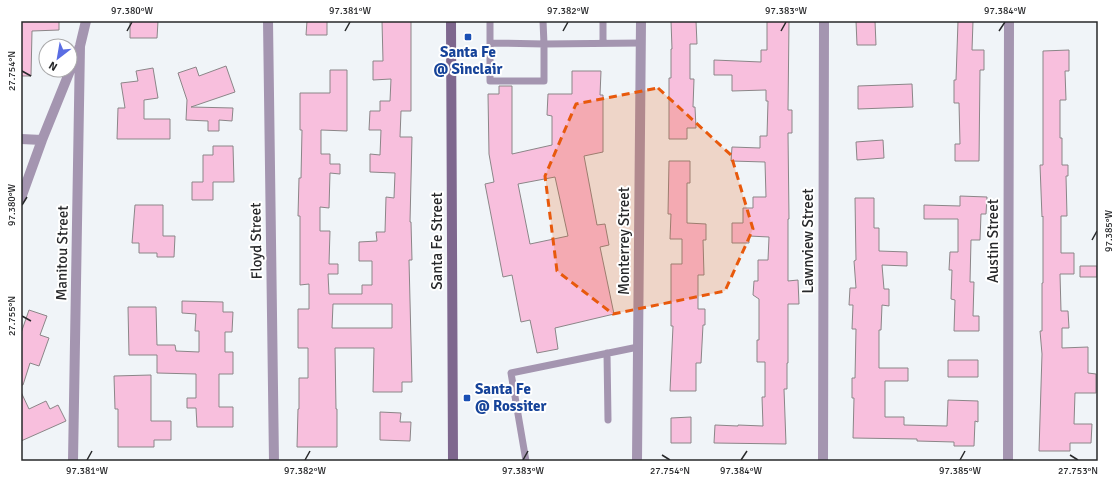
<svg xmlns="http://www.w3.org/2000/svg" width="1119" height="482" font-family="Signika,sans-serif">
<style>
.building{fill:#f8bfdd;stroke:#8b8688;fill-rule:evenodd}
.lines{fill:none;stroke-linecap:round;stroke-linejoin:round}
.service{stroke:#a495b0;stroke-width:7}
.minor{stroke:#a495b0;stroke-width:10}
.secondary{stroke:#7e678e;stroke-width:10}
.marked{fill:#e8590c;fill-opacity:0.2;stroke:#e8590c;stroke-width:3;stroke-dasharray:8 5;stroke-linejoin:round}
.ticks{fill:none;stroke:#27282a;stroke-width:1.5}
.transit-dot{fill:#1a4fb4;stroke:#fff;stroke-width:1.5}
.labels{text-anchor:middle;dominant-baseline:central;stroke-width:4;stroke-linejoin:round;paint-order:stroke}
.transit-label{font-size:15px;font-weight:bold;fill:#164399;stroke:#fff}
.street-label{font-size:15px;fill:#27282a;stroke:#fff}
.neatline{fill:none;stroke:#27282a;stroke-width:1.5}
.ticks-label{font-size:10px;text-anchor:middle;fill:#27282a}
</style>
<rect width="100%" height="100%" fill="#f0f4f8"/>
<!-- building -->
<path class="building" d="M 21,21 L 59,21 L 59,30 L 32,31 L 31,76 L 21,76 Z
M 130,21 L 158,21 L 157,38 L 130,38 Z
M 307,21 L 327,21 L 327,35 L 306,35 Z
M 382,21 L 411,21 L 411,111 L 401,111 L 400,137 L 412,137 L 410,222 L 411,222 L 412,260 L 409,260 L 412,382 L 402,382 L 402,392 L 373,392 L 374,348 L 335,348 L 336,409 L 337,409 L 337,447 L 297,447 L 298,409 L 299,409 L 299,378 L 308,378 L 308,348 L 298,348 L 298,309 L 309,309 L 309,284 L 300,285 L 300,216 L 298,216 L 299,178 L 301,178 L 302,130 L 300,130 L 300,93 L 330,93 L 330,70 L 347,70 L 347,131 L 321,130 L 321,154 L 330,154 L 330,164 L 340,164 L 340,174 L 330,173 L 329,208 L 320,207 L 320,231 L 330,231 L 329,264 L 338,264 L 338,274 L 328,274 L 329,294 L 362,294 L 362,285 L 372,285 L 372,261 L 359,261 L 359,242 L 377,241 L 376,232 L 385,232 L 386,197 L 394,198 L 395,173 L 370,172 L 370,154 L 380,155 L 381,130 L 369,130 L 370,111 L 380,111 L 380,101 L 390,101 L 391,79 L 373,80 L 373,61 L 383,61 ZM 333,304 L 392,304 L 392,328 L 332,328 Z
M 671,21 L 696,21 L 697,44 L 690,44 L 690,79 L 694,79 L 693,107 L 695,107 L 696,128 L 687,128 L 687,139 L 669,139 L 669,78 L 671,78 L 671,49 L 672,49 Z
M 767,21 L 789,21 L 788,110 L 792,110 L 792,133 L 788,133 L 789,219 L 788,219 L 788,281 L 798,280 L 799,304 L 788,304 L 788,363 L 787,363 L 787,389 L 784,389 L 786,444 L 714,443 L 715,425 L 738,426 L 738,425 L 763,426 L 762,397 L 765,397 L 765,362 L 757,362 L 757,340 L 759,340 L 759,299 L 753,295 L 754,281 L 758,281 L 758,260 L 768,260 L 769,237 L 749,236 L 749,243 L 732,243 L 732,223 L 743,223 L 743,208 L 753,208 L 753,197 L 766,197 L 765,162 L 731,161 L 732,147 L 760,148 L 760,136 L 767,136 L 768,101 L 766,101 L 766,90 L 732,91 L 732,75 L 714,75 L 714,60 L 761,62 L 761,50 L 767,50 Z
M 856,21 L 875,21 L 876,45 L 857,45 Z
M 958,21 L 973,21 L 972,50 L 984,50 L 984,70 L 980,70 L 979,161 L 955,161 L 955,144 L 960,144 L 959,103 L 954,103 L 954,80 L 956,80 Z
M 1069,50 L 1069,71 L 1065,71 L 1066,100 L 1060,100 L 1060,138 L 1062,138 L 1062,165 L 1068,165 L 1068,176 L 1066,176 L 1067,216 L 1061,216 L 1061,253 L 1074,253 L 1074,274 L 1060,274 L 1061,311 L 1068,311 L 1069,328 L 1062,328 L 1062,348 L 1088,347 L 1088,373 L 1096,374 L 1096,393 L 1075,393 L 1074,424 L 1092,424 L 1091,443 L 1070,443 L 1070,451 L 1039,451 L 1042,354 L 1040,331 L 1042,331 L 1042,283 L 1043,283 L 1043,216 L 1042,217 L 1040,165 L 1043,165 L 1043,51 Z
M 226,66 L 235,92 L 191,107 L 233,108 L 232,121 L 219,120 L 219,131 L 208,131 L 208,121 L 186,120 L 187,100 L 178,73 L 196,67 L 199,76 Z
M 153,68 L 158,98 L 144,100 L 144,119 L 170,119 L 170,139 L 117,139 L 118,108 L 125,108 L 121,83 L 138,81 L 136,71 Z
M 572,71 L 601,71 L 600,95 L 603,95 L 603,152 L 584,156 L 597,225 L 605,224 L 609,245 L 600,247 L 614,314 L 555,328 L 558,349 L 537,353 L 530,320 L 521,322 L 512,275 L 503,277 L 485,184 L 494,182 L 489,154 L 488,94 L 499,94 L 499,86 L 512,86 L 512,154 L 552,145 L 552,116 L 547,115 L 548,94 L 572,94 ZM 555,177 L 568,236 L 530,244 L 518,184 Z
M 912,84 L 913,107 L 858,109 L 858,86 Z
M 883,140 L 884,158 L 857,160 L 856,142 Z
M 213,146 L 233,146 L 234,182 L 213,182 L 213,200 L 192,200 L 192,182 L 203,182 L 203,155 L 213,155 Z
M 669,161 L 690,161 L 690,183 L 687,183 L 687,223 L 706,224 L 706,240 L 703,240 L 704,275 L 698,275 L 698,309 L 705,309 L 705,325 L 703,325 L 701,363 L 696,363 L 696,391 L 670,391 L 673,326 L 671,326 L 671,264 L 682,264 L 682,239 L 670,239 L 671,214 L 668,214 Z
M 960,196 L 987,197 L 986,214 L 981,214 L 980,240 L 971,240 L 970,282 L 974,282 L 973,316 L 979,316 L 979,331 L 954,331 L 955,300 L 951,299 L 952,270 L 949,270 L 950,252 L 958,252 L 958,219 L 924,219 L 924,205 L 960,206 Z
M 855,198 L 874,198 L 874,228 L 879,228 L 879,251 L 907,252 L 907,266 L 882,265 L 884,289 L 889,289 L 889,306 L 882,305 L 881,330 L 879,330 L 879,368 L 908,368 L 908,381 L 885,381 L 885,417 L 904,417 L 904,425 L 947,426 L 948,400 L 978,401 L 978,422 L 975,421 L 974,446 L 954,446 L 954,442 L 917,441 L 917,439 L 853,438 L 854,398 L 852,398 L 852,378 L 855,378 L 856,329 L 852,329 L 853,305 L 849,305 L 850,288 L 856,288 L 854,261 L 856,260 Z
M 135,205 L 163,205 L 163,236 L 175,236 L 174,257 L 157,257 L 157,253 L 139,253 L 139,243 L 132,243 Z
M 1080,266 L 1097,266 L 1097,277 L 1080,277 Z
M 182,301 L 223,302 L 223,312 L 233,312 L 232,332 L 225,332 L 225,352 L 233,352 L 233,374 L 219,374 L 219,407 L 233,407 L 233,427 L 197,427 L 196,408 L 187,408 L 187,398 L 196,398 L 196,374 L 157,373 L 157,355 L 129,355 L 128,307 L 156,307 L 157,345 L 175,345 L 176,351 L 199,352 L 199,331 L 195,331 L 196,314 L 182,313 Z
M 29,310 L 47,316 L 40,335 L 49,338 L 39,366 L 30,363 L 23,385 L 21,385 L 21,333 Z
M 948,360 L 978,360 L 978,377 L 948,377 Z
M 151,375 L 151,421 L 171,421 L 171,440 L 154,440 L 154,447 L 118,447 L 118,409 L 115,409 L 114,376 Z
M 21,392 L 29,409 L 46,401 L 50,409 L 58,405 L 66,421 L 21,441 Z
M 380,412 L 401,413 L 400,422 L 411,422 L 410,441 L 380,440 Z
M 691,417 L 691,443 L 671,443 L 671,418 Z"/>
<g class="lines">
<!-- service -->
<path class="service" d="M 543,21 L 544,44 L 641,43
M 603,21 L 603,43
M 490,43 L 544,44 L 544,81 L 490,81 Z
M 490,43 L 490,21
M 607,353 L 608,420
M 526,461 L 511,373 L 638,347"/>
<!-- minor -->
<path class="minor" d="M 268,21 L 274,461
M 21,139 L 42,140
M 21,198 L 42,140 L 80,46 L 86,21
M 73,461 L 80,46
M 637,461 L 641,21
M 823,461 L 824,21
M 1008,461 L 1009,21"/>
<!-- secondary -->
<path class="secondary" d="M 451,21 L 453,461"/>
</g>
<!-- marked area -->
<path class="marked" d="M 658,88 L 731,155 L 753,229 L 725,291 L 613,314 L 557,271 L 545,176 L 576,104 Z"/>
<!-- ticks -->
<path class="ticks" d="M 127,31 L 132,22M 345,31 L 350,22M 563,31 L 568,22M 781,31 L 786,22M 999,31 L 1005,22M 22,71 L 31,76M 22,205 L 27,197M 1092,240 L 1097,231M 22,316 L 31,321M 662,455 L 670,460M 1070,455 L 1078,460M 87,460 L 92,451M 305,460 L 310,451M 523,460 L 528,451M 741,460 L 747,451M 960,460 L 965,451"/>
<!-- markers -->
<g class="transit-dot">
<rect x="464" y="33" width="8" height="8" rx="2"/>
<rect x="463" y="394" width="8" height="8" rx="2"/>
</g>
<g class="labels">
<!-- transit labels -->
<g class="transit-label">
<text x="468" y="52">Santa Fe<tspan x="468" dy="17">@ Sinclair</tspan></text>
<text x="475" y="389" text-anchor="start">Santa Fe<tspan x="475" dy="17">@ Rossiter</tspan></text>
</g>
<!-- street labels -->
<g class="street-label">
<text transform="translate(256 241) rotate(-91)">Floyd Street</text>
<text transform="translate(437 241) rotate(-90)">Santa Fe Street</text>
<text transform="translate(624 241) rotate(-90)">Monterrey Street</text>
<text transform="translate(808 241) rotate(-90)">Lawnview Street</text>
<text transform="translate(993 241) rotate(-90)">Austin Street</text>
<text transform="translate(62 253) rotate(-89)">Manitou Street</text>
</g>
</g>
<!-- border -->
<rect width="1119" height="482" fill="none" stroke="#ffffff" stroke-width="44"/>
<!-- north arrow -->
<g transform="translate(58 58) rotate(211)"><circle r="19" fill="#ffffff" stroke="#a9a9aa"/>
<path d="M0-3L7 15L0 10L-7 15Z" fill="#5a6de3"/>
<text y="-6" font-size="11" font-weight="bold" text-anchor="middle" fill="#27282a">N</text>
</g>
<rect x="22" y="22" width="1075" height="438" class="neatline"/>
<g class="ticks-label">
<text x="132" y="14">97.380°W</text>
<text x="350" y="14">97.381°W</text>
<text x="568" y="14">97.382°W</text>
<text x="786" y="14">97.383°W</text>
<text x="1005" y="14">97.384°W</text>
<text transform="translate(11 71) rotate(-90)" y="4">27.754°N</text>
<text transform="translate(11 205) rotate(-90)" y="4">97.380°W</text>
<text transform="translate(1108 231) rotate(-90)" y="4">97.385°W</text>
<text transform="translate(11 316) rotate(-90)" y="4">27.755°N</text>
<text x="87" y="474">97.381°W</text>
<text x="305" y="474">97.382°W</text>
<text x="523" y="474">97.383°W</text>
<text x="670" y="474">27.754°N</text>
<text x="741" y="474">97.384°W</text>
<text x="960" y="474">97.385°W</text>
<text x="1078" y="474">27.753°N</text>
</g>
</svg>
